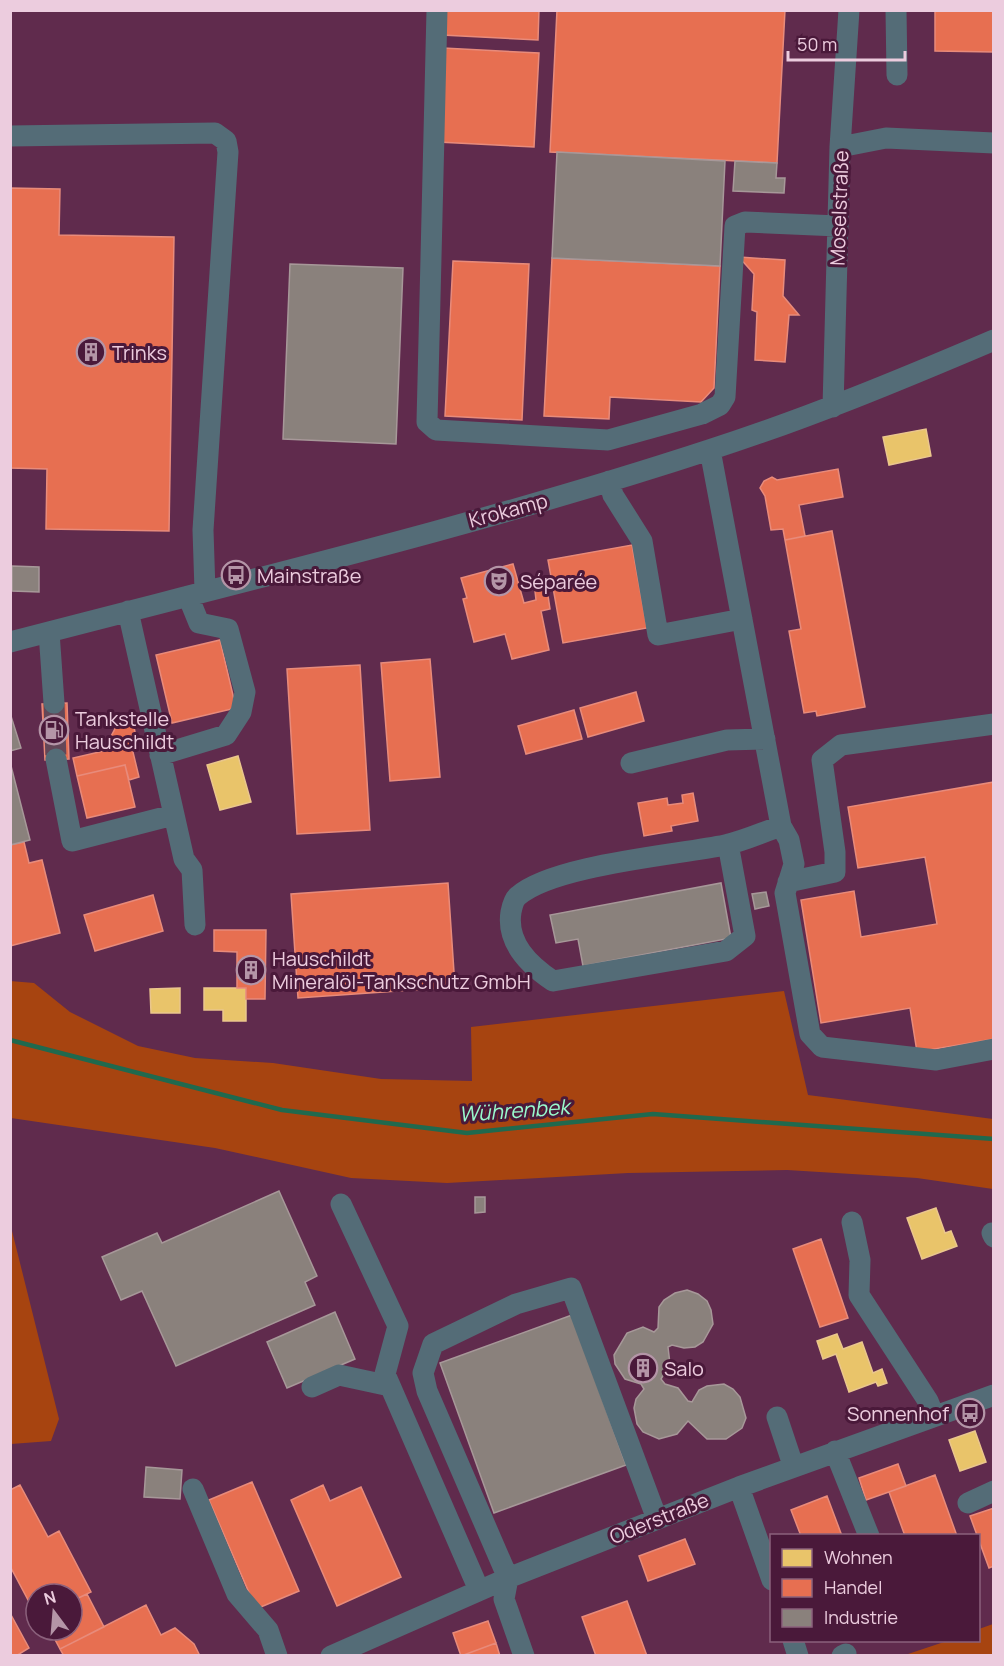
<svg xmlns="http://www.w3.org/2000/svg" width="1004" height="1666" font-family="Manrope,sans-serif">
<style>
.built{fill:#602b4d;fill-rule:evenodd}
.forest{fill:#a74410}
.homes{fill:#e9c46a;stroke:#eac68d;stroke-width:1.5}
.shops{fill:#e76f51;stroke:#e88b7b;stroke-width:1.5}
.industry{fill:#8a817c;stroke:#a79899;stroke-width:1.5}
.lines{fill:none;stroke-linecap:round;stroke-linejoin:round}
.stream{stroke:#20694e;stroke-width:4.5}
.minor-tunnel{stroke:#634758;stroke-width:21;stroke-dasharray:21 10;stroke-linecap:butt}
.minor{stroke:#546c77;stroke-width:21}
.labels{text-anchor:middle;dominant-baseline:central;stroke-width:6;stroke-linejoin:round;paint-order:stroke}
.street-label{font-size:20px;fill:#ecccde;stroke:#4a193a}
.poi-label{font-size:20px;fill:#ecccde;stroke:#4a193a;text-anchor:start}
.water-label{font-size:21px;font-style:italic;fill:#99facd;stroke:#4a193a}
</style>
<rect width="100%" height="100%" fill="#4b2f40"/>
<!-- built -->
<path class="built" d="M 11,11 L 993,11 L 993,1655 L 11,1656 ZM 772,1536 L 978,1536 L 978,1640 L 772,1640 ZM 36,1594 L 72,1594 L 72,1630 L 36,1630 Z"/>
<!-- forest -->
<path class="forest" d="M 10,981 L 34,983 L 70,1012 L 138,1046 L 195,1058 L 273,1063 L 381,1079 L 472,1081 L 471,1027 L 784,991 L 808,1095 L 993,1119 L 993,1189 L 917,1178 L 787,1170 L 628,1173 L 447,1183 L 351,1178 L 215,1148 L 11,1118 Z
M 10,1223 L 59,1419 L 51,1441 L 11,1444 Z
M 993,1624 L 993,1655 L 905,1655 L 947,1641 L 978,1640 L 979,1629 Z"/>
<!-- homes -->
<path class="homes" d="M 926,429 L 931,456 L 889,465 L 883,437 Z
M 238,756 L 251,802 L 220,810 L 207,765 Z
M 180,988 L 180,1013 L 151,1013 L 150,989 Z
M 204,988 L 246,988 L 246,1021 L 223,1021 L 223,1010 L 204,1010 Z
M 936,1208 L 945,1233 L 951,1231 L 957,1246 L 922,1259 L 907,1218 Z
M 837,1334 L 843,1349 L 862,1342 L 873,1373 L 882,1369 L 887,1383 L 878,1386 L 876,1382 L 849,1392 L 836,1354 L 823,1359 L 817,1341 Z
M 975,1431 L 986,1462 L 960,1471 L 949,1440 Z"/>
<!-- shops -->
<path class="shops" d="M 443,10 L 539,10 L 538,40 L 442,35 Z
M 557,10 L 785,10 L 777,163 L 550,152 Z
M 935,10 L 994,10 L 994,52 L 935,51 Z
M 443,48 L 539,53 L 534,147 L 438,142 Z
M 10,188 L 60,189 L 59,235 L 174,237 L 169,531 L 46,529 L 47,469 L 10,468 Z
M 739,257 L 785,260 L 783,296 L 799,315 L 789,315 L 785,362 L 755,360 L 757,312 L 752,310 L 754,274 Z
M 552,258 L 720,266 L 714,388 L 701,402 L 610,397 L 609,419 L 544,416 Z
M 453,261 L 529,264 L 522,420 L 445,416 Z
M 838,469 L 843,497 L 799,505 L 805,536 L 785,540 L 783,529 L 771,530 L 765,496 L 760,488 L 764,481 L 772,477 L 777,480 Z
M 832,531 L 865,707 L 817,716 L 816,711 L 804,713 L 789,631 L 801,629 L 785,540 Z
M 632,545 L 647,628 L 563,643 L 548,560 Z
M 513,564 L 524,603 L 536,600 L 535,591 L 547,589 L 550,609 L 541,611 L 549,650 L 512,659 L 505,634 L 474,642 L 463,599 L 467,598 L 461,578 Z
M 220,640 L 236,708 L 172,723 L 156,655 Z
M 430,659 L 440,777 L 390,781 L 381,663 Z
M 360,665 L 370,830 L 297,834 L 287,669 Z
M 636,692 L 644,721 L 588,737 L 580,708 Z
M 67,703 L 69,759 L 45,760 L 42,704 Z
M 574,710 L 582,739 L 526,754 L 518,726 Z
M 127,723 L 134,727 L 137,742 L 132,748 L 139,777 L 129,780 L 125,765 L 77,776 L 73,758 L 108,750 L 107,744 L 117,725 Z
M 125,765 L 135,807 L 87,818 L 77,776 Z
M 994,782 L 994,1039 L 917,1052 L 910,1008 L 821,1023 L 801,900 L 854,891 L 861,937 L 937,924 L 925,857 L 858,868 L 848,807 Z
M 693,793 L 698,821 L 671,826 L 672,831 L 644,836 L 638,803 L 667,798 L 668,805 L 683,803 L 682,795 Z
M 24,842 L 29,863 L 42,860 L 60,933 L 10,946 L 10,845 Z
M 448,883 L 455,987 L 298,998 L 291,894 Z
M 153,895 L 163,931 L 95,951 L 84,915 Z
M 214,930 L 266,930 L 265,999 L 246,999 L 246,988 L 237,988 L 237,952 L 214,951 Z
M 821,1239 L 848,1318 L 820,1327 L 793,1249 Z
M 898,1464 L 906,1486 L 866,1500 L 859,1478 Z
M 935,1475 L 957,1536 L 905,1536 L 889,1492 Z
M 252,1482 L 299,1591 L 256,1609 L 209,1500 Z
M 20,1485 L 48,1537 L 59,1531 L 91,1592 L 72,1601 L 72,1594 L 36,1594 L 36,1615 L 10,1566 L 10,1490 Z
M 323,1485 L 330,1501 L 361,1487 L 401,1577 L 337,1606 L 291,1500 Z
M 827,1496 L 842,1536 L 801,1536 L 791,1510 Z
M 994,1508 L 994,1566 L 989,1568 L 970,1516 Z
M 685,1539 L 695,1564 L 648,1581 L 639,1556 Z
M 87,1594 L 104,1627 L 60,1649 L 50,1630 L 72,1630 L 72,1601 Z
M 627,1601 L 647,1656 L 596,1656 L 582,1617 Z
M 146,1605 L 161,1635 L 175,1628 L 194,1644 L 200,1656 L 64,1656 L 60,1649 Z
M 10,1613 L 29,1648 L 16,1656 L 10,1656 Z
M 488,1621 L 496,1643 L 461,1656 L 453,1633 Z
M 496,1643 L 500,1656 L 461,1656 Z"/>
<!-- industry -->
<path class="industry" d="M 557,152 L 725,161 L 720,266 L 552,258 Z
M 735,161 L 777,163 L 776,178 L 785,178 L 784,193 L 733,191 Z
M 290,264 L 403,268 L 396,444 L 283,439 Z
M 12,566 L 39,567 L 39,592 L 12,591 Z
M 10,713 L 21,748 L 10,751 Z
M 10,762 L 30,840 L 10,845 Z
M 721,883 L 731,938 L 583,966 L 578,939 L 556,943 L 550,915 Z
M 766,892 L 769,906 L 755,909 L 752,894 Z
M 279,1191 L 317,1276 L 305,1282 L 315,1305 L 176,1366 L 142,1291 L 121,1300 L 102,1257 L 157,1233 L 162,1243 Z
M 475,1197 L 485,1197 L 485,1212 L 475,1213 Z
M 687,1290 L 698,1294 L 707,1301 L 711,1310 L 713,1324 L 703,1342 L 695,1347 L 684,1348 L 672,1345 L 668,1347 L 670,1364 L 661,1379 L 665,1384 L 678,1388 L 688,1401 L 692,1402 L 699,1390 L 707,1386 L 724,1384 L 733,1389 L 740,1397 L 746,1418 L 742,1428 L 726,1439 L 707,1439 L 688,1421 L 677,1434 L 659,1439 L 643,1432 L 637,1424 L 634,1408 L 636,1399 L 644,1389 L 641,1384 L 625,1379 L 615,1364 L 614,1355 L 627,1333 L 643,1327 L 654,1332 L 658,1328 L 659,1307 L 664,1300 L 675,1293 Z
M 335,1312 L 355,1359 L 287,1388 L 267,1342 Z
M 572,1315 L 626,1465 L 494,1513 L 440,1363 Z
M 146,1467 L 182,1470 L 180,1499 L 144,1497 Z"/>
<g class="lines">
<!-- stream -->
<path class="stream" d="M 10,1040 L 282,1110 L 467,1133 L 653,1114 L 994,1139"/>
<!-- minor-tunnel -->
<path class="minor-tunnel" d="M 54,703 L 56,759"/>
<!-- minor -->
<path class="minor" d="M 437,10 L 427,422 L 436,430 L 608,440 L 702,414 L 720,405 L 725,397 L 735,226 L 745,222 L 838,226
M 896,10 L 897,75
M 10,136 L 215,133 L 226,141 L 228,152 L 203,530 L 205,591
M 840,147 L 886,138 L 994,143
M 833,407 L 840,147 L 849,10
M 710,450 L 781,826 L 789,840 L 794,864 L 785,893 L 810,1034 L 822,1047 L 936,1060 L 994,1049
M 609,481 L 613,495 L 642,541 L 658,635 L 742,619
M 128,611 L 184,859 L 192,870 L 195,925
M 49,632 L 54,703
M 10,642 C 244,581 480,525 709,450 C 806,419 900,380 994,340
M 160,755 L 226,735 L 241,712 L 245,692 L 228,629 L 199,623 L 188,596
M 56,759 L 72,841 L 173,815
M 631,763 L 727,740 L 765,739
M 728,844 L 745,936 L 726,951 L 553,981 C 529,965 506,943 511,912 C 512,907 514,899 518,896 C 553,865 676,855 725,845 C 744,841 763,832 781,826
M 788,882 L 835,872 L 835,852 L 822,760 L 841,745 L 994,724
M 341,1204 L 398,1326 L 385,1374 L 479,1590
M 852,1222 L 860,1260 L 859,1295 L 928,1401 L 934,1416
M 992,1233 L 994,1237
M 312,1387 L 339,1375 L 390,1386
M 777,1417 L 793,1465
M 835,1451 L 869,1536
M 739,1487 L 772,1580
M 193,1489 L 237,1594 L 268,1630 L 277,1656
M 968,1503 L 994,1491
M 793,1640 L 798,1656
M 331,1656 L 508,1578 L 739,1487 L 994,1395
M 524,1656 L 504,1599 L 508,1578 L 427,1391 L 423,1373 L 433,1344 L 516,1304 L 571,1288 L 657,1519
M 842,1656 L 846,1654"/>
</g>
<!-- icons -->
<defs>
<g id="building-ring" transform="scale(1.5)"><circle r="9.5" fill="#4a193a" stroke="#b495a7" stroke-width="1.5"/><path d="M-4-6H4V6H1V3H-1V6H-4ZM-2.5-4.3h1.7v1.8h-1.7ZM.8-4.3h1.7v1.8H.8ZM-2.5-1h1.7V.8h-1.7ZM.8-1h1.7V.8H.8Z" fill="#b495a7"/></g>
<g id="bus-ring" transform="scale(1.5)"><circle r="9.5" fill="#4a193a" stroke="#b495a7" stroke-width="1.5"/><path d="M-5-6H5V4H4V6H2V4H-2V6H-4V4H-5ZM-3.5-4V0h7V-4ZM-3.5 1.2v1.5H-2V1.2ZM2 1.2v1.5H3.5V1.2Z" fill="#b495a7"/></g>
<g id="theatre-ring" transform="scale(1.5)"><circle r="9.5" fill="#4a193a" stroke="#b495a7" stroke-width="1.5"/><path d="M-5-5.5Q0-4 5-5.5V0Q5 5 0 6Q-5 5-5 0ZM-3.3-2.5H-1v1.5H-3.3ZM1-2.5H3.3v1.5H1ZM-2.8 1Q0 5.5 2.8 1Z" fill="#b495a7"/></g>
<g id="fuel-ring" transform="scale(1.5)"><circle r="9.5" fill="#4a193a" stroke="#b495a7" stroke-width="1.5"/><path d="M-5.5-6h7V0h2V4h1.3V-2.5L3-4.5l.8-.8L6-3V5H2.5V1h-1V6h-7ZM-4.2-4.7v3.2H.2V-4.7Z" fill="#b495a7"/></g>
</defs>
<g fill-rule="evenodd">
<use href="#building-ring" x="91" y="352"/>
<use href="#bus-ring" x="236" y="575"/>
<use href="#theatre-ring" x="499" y="581"/>
<use href="#fuel-ring" x="54" y="730"/>
<use href="#building-ring" x="251" y="970"/>
<use href="#building-ring" x="643" y="1368"/>
<use href="#bus-ring" x="970" y="1413"/>
</g>
<g class="labels">
<!-- street labels -->
<g class="street-label">
<text transform="translate(839 208) rotate(-88)">Moselstraße</text>
<text transform="translate(508 510) rotate(-15)">Krokamp</text>
<text transform="translate(659 1518) rotate(-22)">Oderstraße</text>
</g>
<!-- poi labels -->
<g class="poi-label">
<text x="112" y="352">Trinks</text>
<text x="257" y="575">Mainstraße</text>
<text x="520" y="581">Séparée</text>
<text x="75" y="718">Tankstelle<tspan x="75" dy="23">Hauschildt</tspan></text>
<text x="272" y="958">Hauschildt<tspan x="272" dy="23">Mineralöl-Tankschutz GmbH</tspan></text>
<text x="664" y="1368">Salo</text>
<text x="949" y="1413" text-anchor="end">Sonnenhof</text>
</g>
<!-- water labels -->
<g class="water-label">
<text transform="translate(514 1110) rotate(-4)">Wührenbek</text>
</g>
</g>
<!-- border -->
<rect width="1004" height="1666" fill="none" stroke="#ecccde" stroke-width="24"/>
<!-- legend -->
<rect x="770" y="1534" width="210" height="108" fill="#4a193a" stroke="#8b617c" stroke-width="1.5"/>
<rect x="782" y="1549" width="30" height="18" fill="#e9c46a" stroke="#8b617c" stroke-width="1.5"/>
<text x="824" y="1564" font-size="18" fill="#ecccde">Wohnen</text>
<rect x="782" y="1579" width="30" height="18" fill="#e76f51" stroke="#8b617c" stroke-width="1.5"/>
<text x="824" y="1594" font-size="18" fill="#ecccde">Handel</text>
<rect x="782" y="1609" width="30" height="18" fill="#8a817c" stroke="#8b617c" stroke-width="1.5"/>
<text x="824" y="1624" font-size="18" fill="#ecccde">Industrie</text>
<!-- north arrow -->
<g transform="translate(54 1612) rotate(344)"><circle r="28" fill="#4a193a" stroke="#8b617c" stroke-width="1.5"/>
<path d="M0-4.5L10 22L0 15L-10 22Z" fill="#b495a7"/>
<text y="-9" font-size="16" font-weight="bold" text-anchor="middle" fill="#ecccde">N</text>
</g>
<!-- scale -->
<path d="M788 51v9h117v-9" fill="none" stroke="#ecccde" stroke-width="3"/>
<text x="797" y="51" font-size="18" fill="#ecccde" stroke="#4a193a" stroke-width="4.5" paint-order="stroke">50 m</text>
</svg>
